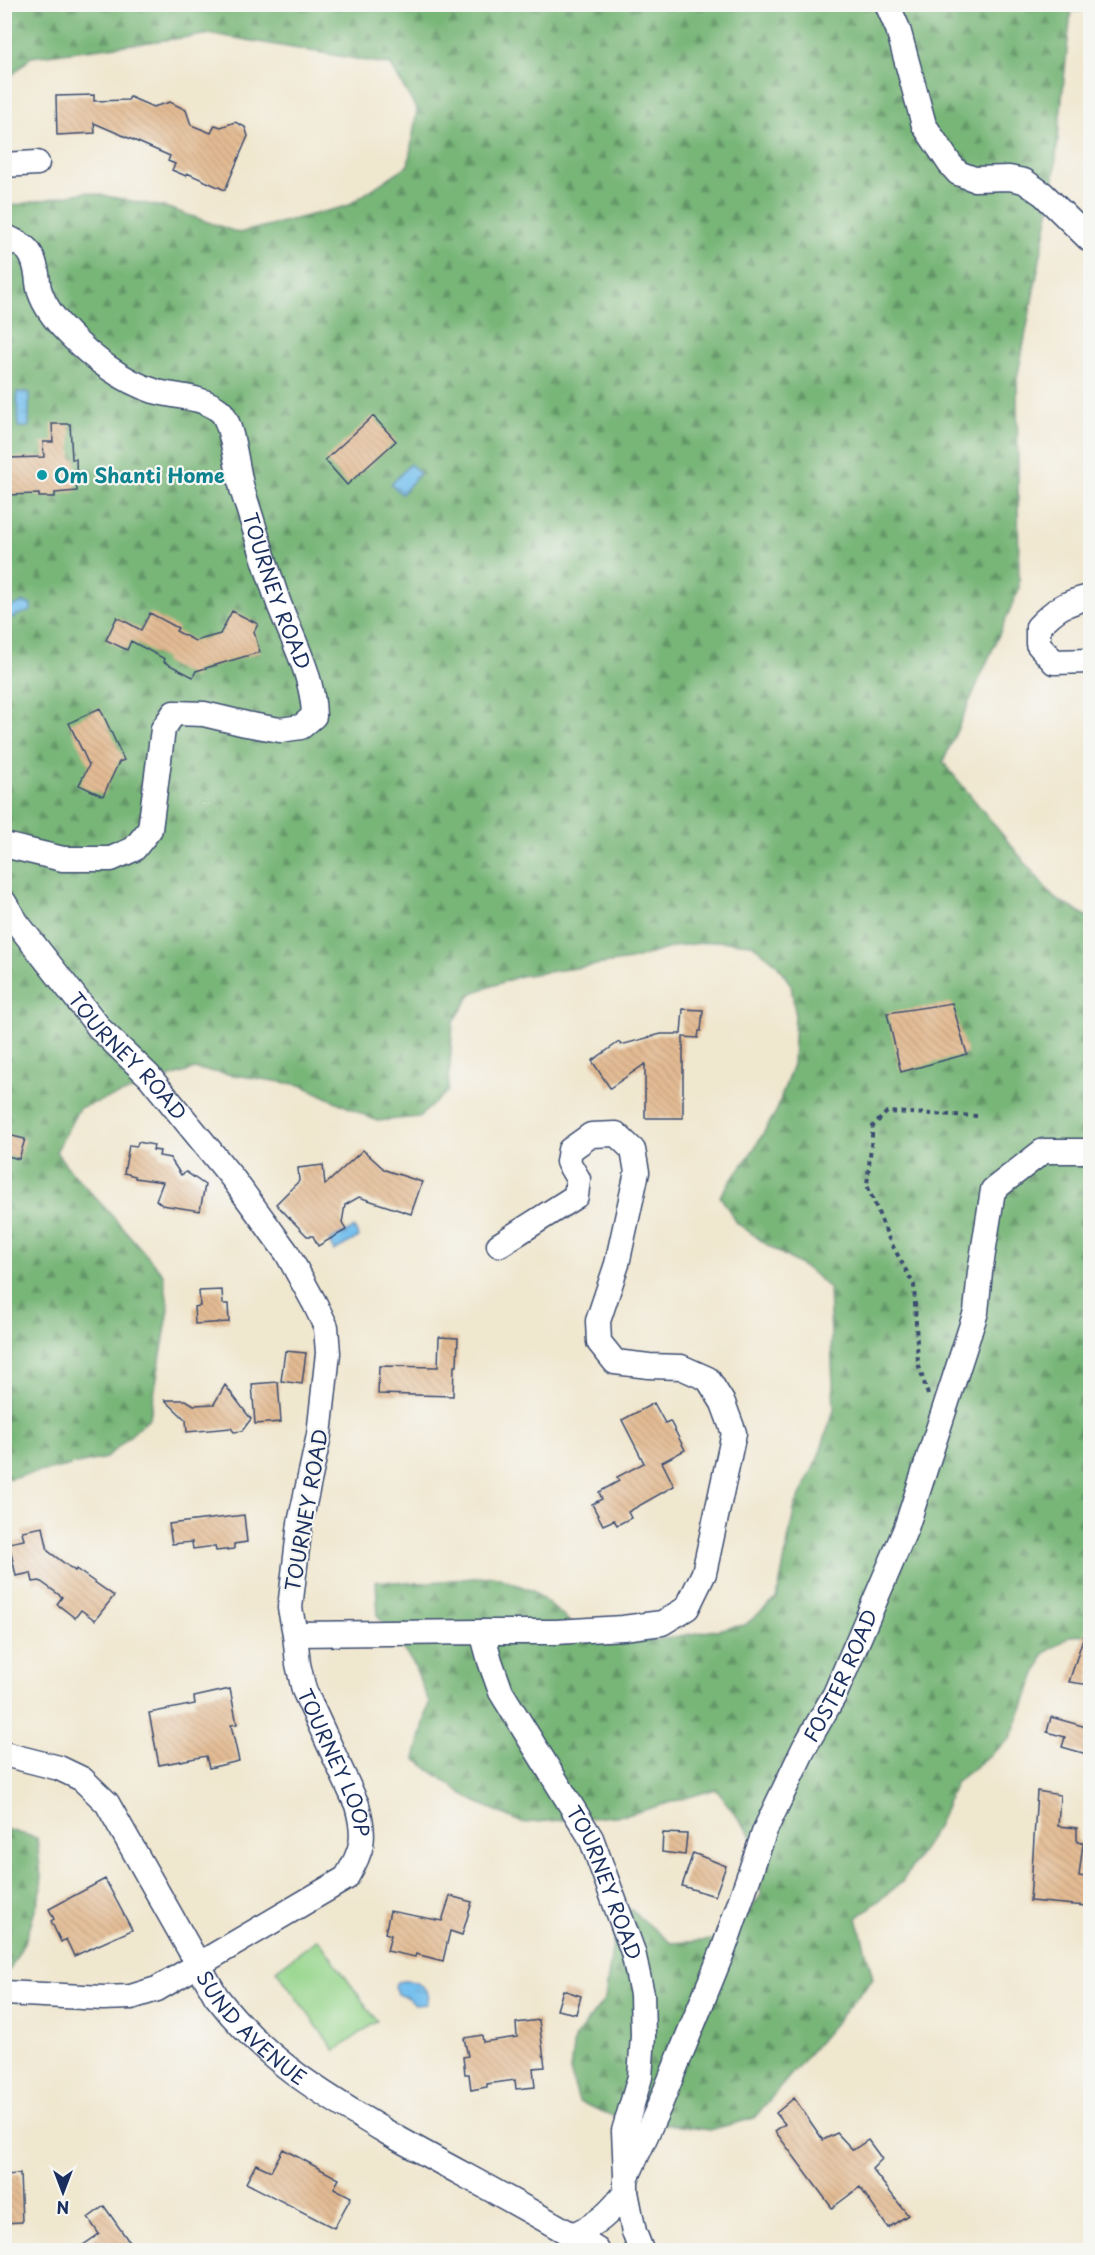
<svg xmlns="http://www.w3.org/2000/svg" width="1095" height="2255" font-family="'Playpen Sans',sans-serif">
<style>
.forest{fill:url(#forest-firs);stroke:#4a726b;stroke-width:1.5}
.green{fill:#96d58c;stroke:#588275;stroke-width:1.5}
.water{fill:url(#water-ripples);stroke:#4878a6;stroke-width:1.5}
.building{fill:url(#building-back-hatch)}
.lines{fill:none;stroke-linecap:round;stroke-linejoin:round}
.minor-casing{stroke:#3b4b6f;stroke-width:27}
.path{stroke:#3b4b6f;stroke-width:4;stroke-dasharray:4.5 4.5;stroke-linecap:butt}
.minor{stroke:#fff;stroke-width:24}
.culture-dot{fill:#0f9aa8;stroke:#f6f6f2;stroke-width:2}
.labels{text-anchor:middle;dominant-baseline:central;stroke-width:4.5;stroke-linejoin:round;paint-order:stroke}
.culture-label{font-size:20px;font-weight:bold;fill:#0d838f;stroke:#f6f6f2;text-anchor:start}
.street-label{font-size:20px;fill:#1b2f5e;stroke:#f6f6f2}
</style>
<defs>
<pattern id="forest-firs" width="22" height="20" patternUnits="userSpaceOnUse" patternTransform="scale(1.5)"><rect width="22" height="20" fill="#78b678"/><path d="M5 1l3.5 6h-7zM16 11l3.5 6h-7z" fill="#629466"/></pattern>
<pattern id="water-ripples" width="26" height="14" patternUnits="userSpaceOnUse" patternTransform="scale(1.5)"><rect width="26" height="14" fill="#75c0ee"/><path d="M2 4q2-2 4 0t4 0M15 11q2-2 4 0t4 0" fill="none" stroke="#5f9cc4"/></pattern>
<pattern id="building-back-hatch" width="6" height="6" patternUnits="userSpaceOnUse" patternTransform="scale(1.5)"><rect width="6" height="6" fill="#e3bb93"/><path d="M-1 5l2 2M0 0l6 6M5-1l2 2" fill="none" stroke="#c2a181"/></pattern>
</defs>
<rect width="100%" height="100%" fill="#f6f6f2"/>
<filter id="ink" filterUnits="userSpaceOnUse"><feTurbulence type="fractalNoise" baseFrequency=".0167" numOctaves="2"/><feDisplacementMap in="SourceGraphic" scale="12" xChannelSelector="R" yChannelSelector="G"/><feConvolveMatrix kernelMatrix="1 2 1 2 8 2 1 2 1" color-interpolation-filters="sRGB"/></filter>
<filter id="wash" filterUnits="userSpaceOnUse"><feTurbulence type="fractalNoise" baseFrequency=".008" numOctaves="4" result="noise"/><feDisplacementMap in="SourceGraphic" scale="24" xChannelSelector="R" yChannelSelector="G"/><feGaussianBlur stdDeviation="1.35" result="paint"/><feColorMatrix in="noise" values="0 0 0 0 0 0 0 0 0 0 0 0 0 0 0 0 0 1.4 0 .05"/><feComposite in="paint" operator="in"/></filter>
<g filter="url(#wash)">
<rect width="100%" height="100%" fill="#f0e7cf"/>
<!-- forest -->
<path class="forest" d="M 5,5 L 1090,5 L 1090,10 L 1071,11 L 1052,197 L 1017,379 L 1019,589 L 943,762 L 1054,898 L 1090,918 L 1090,1635 L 1070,1636 L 1044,1654 L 1010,1739 L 955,1783 L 939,1823 L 902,1882 L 857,1918 L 873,1978 L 754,2118 L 710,2130 L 618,2118 L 579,2102 L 570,2071 L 574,2039 L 605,1999 L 616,1921 L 631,1910 L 671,1943 L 729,1939 L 761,1895 L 757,1843 L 716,1789 L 627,1815 L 523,1823 L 470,1799 L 415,1759 L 429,1703 L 413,1663 L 378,1616 L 376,1581 L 421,1583 L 494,1576 L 533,1591 L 589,1638 L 656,1640 L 745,1625 L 777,1598 L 795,1506 L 818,1458 L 834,1410 L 829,1288 L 810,1271 L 769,1246 L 737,1223 L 720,1196 L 754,1149 L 776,1112 L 793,1064 L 795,1012 L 791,985 L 776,963 L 752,944 L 718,941 L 677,946 L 630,960 L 520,976 L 472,993 L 453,1023 L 448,1091 L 419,1117 L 377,1121 L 301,1085 L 195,1069 L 79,1108 L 56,1152 L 69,1169 L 115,1219 L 163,1274 L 169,1309 L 150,1417 L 106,1458 L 5,1479 L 5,207 L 86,192 L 168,208 L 239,233 L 347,206 L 408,165 L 417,110 L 391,65 L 212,34 L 31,57 L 5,82 Z
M 5,1829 L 37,1838 L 42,1888 L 26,1939 L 5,1979 Z"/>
<!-- green -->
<path class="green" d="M 318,1939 L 377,2021 L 335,2051 L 276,1970 Z"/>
<!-- water -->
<path class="water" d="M 17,392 L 29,392 L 29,427 L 18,427 Z
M 410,464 L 420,473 L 402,494 L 391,485 Z
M 24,602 L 31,605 L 31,611 L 17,615 L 15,618 L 9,617 L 7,608 Z
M 354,1228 L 359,1237 L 334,1251 L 329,1241 Z
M 403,1981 C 418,1981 432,1988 426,2004 L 415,2005 L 408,1998 L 398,1994 L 395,1986 L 397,1982 Z"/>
<g id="blocks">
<!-- building -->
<path class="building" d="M 94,95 L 94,101 L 128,100 L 130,97 L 153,107 L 170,102 L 186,110 L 191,125 L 211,133 L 215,125 L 221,127 L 235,122 L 245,127 L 248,136 L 225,190 L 187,173 L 186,176 L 172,170 L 175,164 L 168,161 L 170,156 L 94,123 L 95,133 L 57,135 L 56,96 Z
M 373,416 L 396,441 L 347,485 L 325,460 Z
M 52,424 L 70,424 L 72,459 L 76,459 L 77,491 L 55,493 L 55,497 L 39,497 L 39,494 L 7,495 L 7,458 L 44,457 L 43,442 L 53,442 Z
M 232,611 L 258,624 L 254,632 L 260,652 L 196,671 L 193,677 L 164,662 L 165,659 L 131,641 L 127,650 L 106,640 L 117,617 L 141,630 L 150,613 L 178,628 L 176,631 L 195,641 L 220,634 Z
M 100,708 L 124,760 L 119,762 L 103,796 L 79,785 L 89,765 L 69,723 Z
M 952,1003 L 967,1054 L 901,1072 L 887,1013 Z
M 683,1009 L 703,1010 L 701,1031 L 699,1031 L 698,1038 L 683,1037 L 683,1118 L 645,1118 L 645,1064 L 610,1088 L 592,1061 L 619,1042 L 621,1045 L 661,1034 L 681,1034 Z
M 4,1134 L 25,1139 L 19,1159 L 4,1155 Z
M 138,1142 L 154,1145 L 153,1150 L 160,1151 L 159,1156 L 170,1158 L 181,1175 L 186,1172 L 205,1185 L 200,1211 L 162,1205 L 156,1200 L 163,1182 L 135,1178 L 135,1176 L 124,1173 L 129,1145 L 137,1146 Z
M 363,1150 L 385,1170 L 422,1182 L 411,1214 L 359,1197 L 345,1205 L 342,1223 L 346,1230 L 318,1246 L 313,1236 L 307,1236 L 276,1204 L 299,1181 L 298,1168 L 323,1165 L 325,1185 Z
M 222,1290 L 223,1304 L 228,1304 L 229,1322 L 195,1324 L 194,1307 L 200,1306 L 199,1291 Z
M 439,1337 L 458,1338 L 457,1366 L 454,1366 L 453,1396 L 378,1394 L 379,1366 L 438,1367 Z
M 285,1351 L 306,1353 L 302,1384 L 281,1381 Z
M 278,1382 L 281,1422 L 255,1424 L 252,1384 Z
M 225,1385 L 251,1419 L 242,1431 L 234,1432 L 231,1428 L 187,1432 L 186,1420 L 165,1400 L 186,1400 L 194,1405 L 214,1404 Z
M 654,1403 L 665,1423 L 670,1421 L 685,1450 L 662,1462 L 674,1486 L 628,1512 L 631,1518 L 617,1525 L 614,1520 L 603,1525 L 592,1504 L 602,1499 L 599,1492 L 619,1481 L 617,1477 L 644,1463 L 622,1420 Z
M 244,1515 L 247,1542 L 234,1544 L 234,1549 L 216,1551 L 215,1546 L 193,1549 L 192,1542 L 172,1544 L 169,1524 Z
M 43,1527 L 48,1551 L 75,1571 L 76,1569 L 114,1596 L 95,1620 L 81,1610 L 75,1618 L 57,1604 L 62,1597 L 40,1581 L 33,1582 L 31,1573 L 16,1576 L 9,1543 L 24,1540 L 22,1531 Z
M 1087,1626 L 1090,1627 L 1090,1685 L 1069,1682 Z
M 230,1689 L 237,1724 L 231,1725 L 239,1761 L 209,1768 L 206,1756 L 159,1765 L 149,1713 L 195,1704 L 194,1697 Z
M 1051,1717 L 1090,1728 L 1090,1755 L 1062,1747 L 1065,1737 L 1047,1732 Z
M 1037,1791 L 1060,1795 L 1058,1826 L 1077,1828 L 1077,1842 L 1083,1843 L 1079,1876 L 1090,1878 L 1090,1901 L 1087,1900 L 1086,1906 L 1030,1901 Z
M 663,1833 L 687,1834 L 685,1855 L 662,1852 Z
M 693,1853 L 726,1866 L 715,1896 L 682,1886 Z
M 105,1879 L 132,1930 L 74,1956 L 66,1939 L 61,1942 L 51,1921 L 54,1919 L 49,1909 Z
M 450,1896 L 472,1902 L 462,1935 L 450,1931 L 443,1961 L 416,1954 L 415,1957 L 387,1951 L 391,1935 L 385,1933 L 390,1911 L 442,1921 Z
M 563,1990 L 581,1996 L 576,2014 L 557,2010 Z
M 539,2020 L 545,2067 L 533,2068 L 535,2087 L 516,2089 L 515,2080 L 487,2084 L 487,2087 L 471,2090 L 469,2074 L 465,2074 L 463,2057 L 468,2056 L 464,2038 L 482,2035 L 483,2042 L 517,2037 L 516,2023 Z
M 794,2098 L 823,2140 L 837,2133 L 853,2150 L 868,2140 L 882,2159 L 872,2169 L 908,2215 L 888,2228 L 860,2187 L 832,2208 L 775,2131 L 785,2124 L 776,2113 Z
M 283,2149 L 339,2179 L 334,2188 L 351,2197 L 334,2228 L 246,2183 L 256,2164 L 271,2171 Z
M 20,2174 L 22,2222 L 4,2223 L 4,2175 Z
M 104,2206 L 135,2250 L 76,2250 L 99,2234 L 88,2218 Z"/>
</g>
</g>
<g filter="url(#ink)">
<use href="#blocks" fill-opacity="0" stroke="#3b4b6f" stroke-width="1.5"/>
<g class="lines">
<!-- minor casing -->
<g class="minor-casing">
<g id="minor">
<path d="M 887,4 L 898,29 L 924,125 L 950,164 L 958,173 L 974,179 L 1009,178 L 1024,181 L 1043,194 L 1090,240"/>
<path d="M 4,165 L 37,163"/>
<path id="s1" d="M 4,236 C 26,246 33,250 37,274 C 38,280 38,287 40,292 C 45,307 57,322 68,333 C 91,357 122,381 154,391 C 175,397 201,396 219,410 C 233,420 237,474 243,492 C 255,529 266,567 279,604 C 293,641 313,675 314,716 L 301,727 L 280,730 L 246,724 L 204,714 L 174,713 L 163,729 L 150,829 L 134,849 L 111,859 L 63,859 L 4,845"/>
<path d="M 1090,597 C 1065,603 1056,608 1038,627 L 1038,644 L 1054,662 L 1090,661"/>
<path id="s2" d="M 4,902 L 17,923 L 101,1030 L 149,1076 L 234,1180 L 287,1253 L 315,1304 L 326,1327 L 328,1353 L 319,1435 L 300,1523 L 290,1608 L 295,1634 L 298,1664 L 304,1690 L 357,1805 C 366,1837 363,1850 346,1878 L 157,1989 L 131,1997 L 103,1998 L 4,1993"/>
<path d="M 482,1632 L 556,1632 L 623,1628 L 662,1623 L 687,1608 L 704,1573 L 734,1433 L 723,1403 L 708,1379 L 681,1367 L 649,1366 L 615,1362 L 599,1342 L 598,1321 L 617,1264 L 637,1172 L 633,1150 L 616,1134 L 591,1135 L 570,1150 L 568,1162 L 578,1179 L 576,1196 L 499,1245"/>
<path id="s3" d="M 295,1634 L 482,1632 L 490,1661 L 501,1692 L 591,1838 L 633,1952 L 642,1994 L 643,2036 L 640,2077 L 624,2131 L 626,2175"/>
<path id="s4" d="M 4,1754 L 59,1768 L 82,1779 L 107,1803 L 216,1996 C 265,2060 322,2094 390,2134 C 459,2173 530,2209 597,2250"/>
<path d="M 572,2235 C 596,2226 611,2212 626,2192"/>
<path id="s5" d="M 641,2250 L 634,2232 L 626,2192 L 626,2179 L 659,2107 L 724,1948 L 765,1830 L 804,1748 L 835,1694 L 906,1528 L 976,1312 L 980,1272 L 993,1190 L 1043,1151 L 1090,1151"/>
</g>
</g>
<!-- path -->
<path class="path" d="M 928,1395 L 918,1363 L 914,1285 L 889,1239 L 867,1185 L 873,1126 L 887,1112 L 977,1116"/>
<!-- minor -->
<use href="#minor" class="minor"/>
</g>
</g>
<!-- markers -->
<circle class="culture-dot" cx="42" cy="475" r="6"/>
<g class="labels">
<!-- culture labels -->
<g class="culture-label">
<text x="54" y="475">Om Shanti Home</text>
</g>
<!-- street labels -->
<g class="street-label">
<text stroke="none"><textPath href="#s1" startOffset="486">TOURNEY ROAD</textPath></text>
<text stroke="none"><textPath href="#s2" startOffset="198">TOURNEY ROAD</textPath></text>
<text transform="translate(306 1510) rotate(-80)">TOURNEY ROAD</text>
<text stroke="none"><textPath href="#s5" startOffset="621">FOSTER ROAD</textPath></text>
<text stroke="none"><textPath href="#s2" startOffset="982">TOURNEY LOOP</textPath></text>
<text stroke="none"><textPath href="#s3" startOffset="468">TOURNEY ROAD</textPath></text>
<text stroke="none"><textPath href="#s4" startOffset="386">SUND AVENUE</textPath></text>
</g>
</g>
<!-- margin -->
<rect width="1095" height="2255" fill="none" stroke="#f6f6f2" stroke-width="24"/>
<!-- north arrow -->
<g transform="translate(63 2192) rotate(180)" stroke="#f6f6f2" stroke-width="4.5" paint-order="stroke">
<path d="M0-4.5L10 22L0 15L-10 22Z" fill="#1b2f5e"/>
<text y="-9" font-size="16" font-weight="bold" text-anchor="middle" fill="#1b2f5e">N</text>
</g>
</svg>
